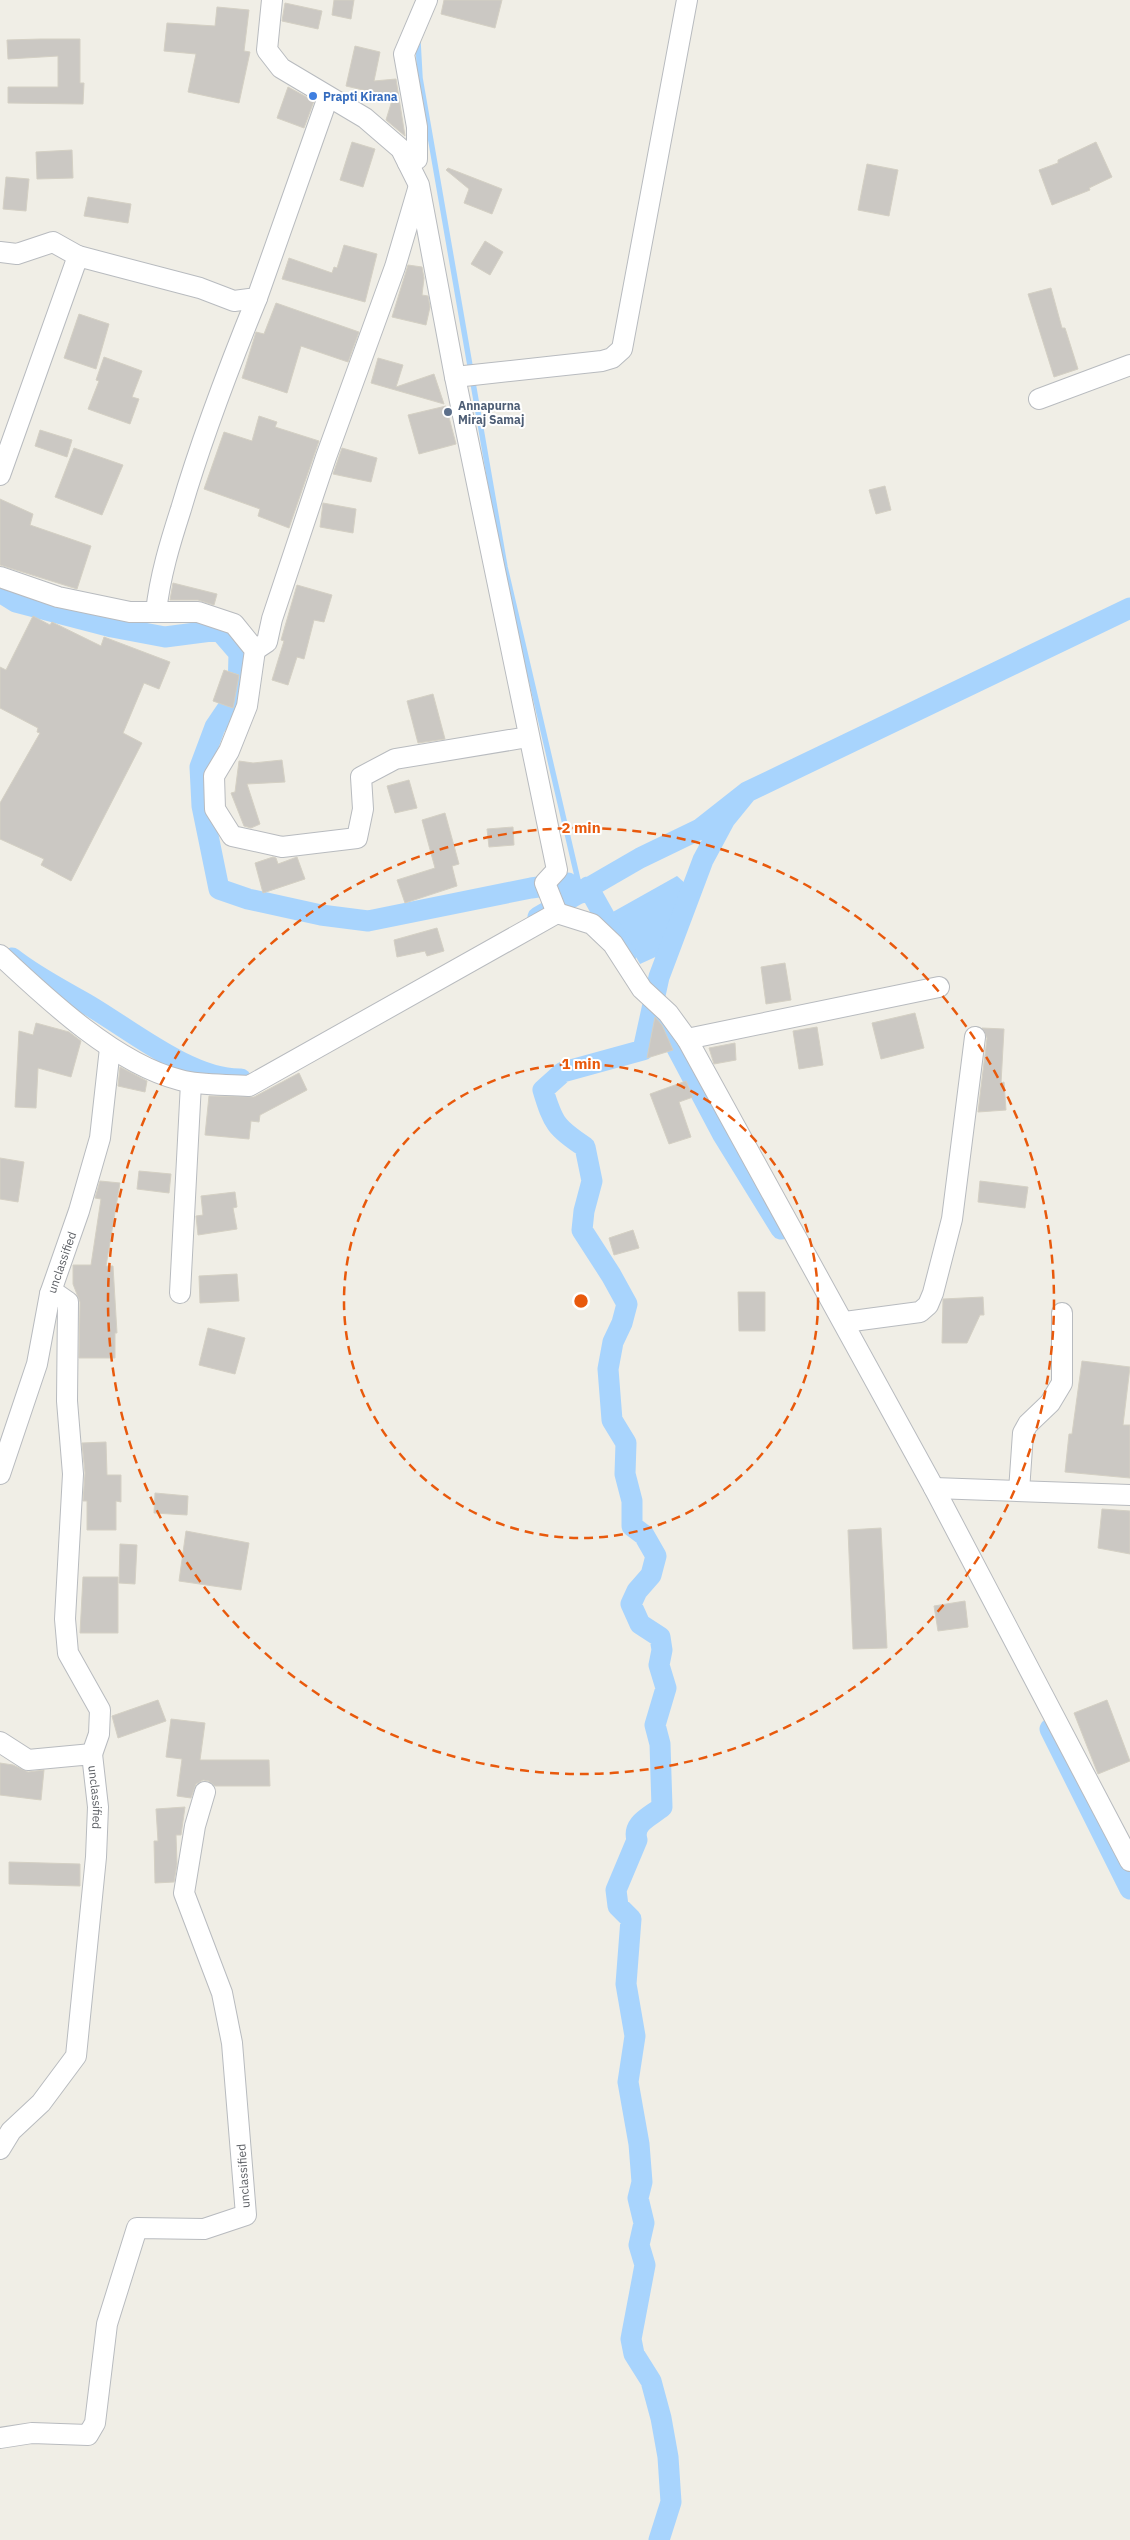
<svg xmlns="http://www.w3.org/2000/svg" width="1130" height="2540" font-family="'IBM Plex Sans',sans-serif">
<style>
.water{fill:#a8d4fd}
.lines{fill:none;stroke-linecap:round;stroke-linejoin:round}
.stream{stroke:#a8d4fd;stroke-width:5.5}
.canal{stroke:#a8d4fd;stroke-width:21}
.building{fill:#cbc8c3;stroke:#d4d0c4}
.street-casing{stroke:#b8bbbf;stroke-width:22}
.street{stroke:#fff;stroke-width:20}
.ring{fill:none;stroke:#e8590c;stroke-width:2.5;stroke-dasharray:9 6}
.shop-dot{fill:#3f7fe0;stroke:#fff;stroke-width:2}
.service-dot{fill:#5c6f8a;stroke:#fff;stroke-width:2}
.labels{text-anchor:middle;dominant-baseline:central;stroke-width:4;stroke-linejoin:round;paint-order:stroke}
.shop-label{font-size:12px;font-weight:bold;fill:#366cbe;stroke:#fff;text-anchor:start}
.service-label{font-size:12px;font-weight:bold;fill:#4e5e75;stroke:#fff;text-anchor:start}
.street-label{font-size:12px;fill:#5e6166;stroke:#fff}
.centre{fill:#e8590c;stroke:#fff;stroke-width:2.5}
.ring-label{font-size:15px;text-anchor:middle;font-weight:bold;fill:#e8590c;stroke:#fff;stroke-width:4;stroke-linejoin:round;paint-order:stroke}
</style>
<rect width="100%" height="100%" fill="#f0eee6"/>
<!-- water -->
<path class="water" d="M 677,876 L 687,885 L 662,954 L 640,964 L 611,913 Z"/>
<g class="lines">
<!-- stream -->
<path class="stream" d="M 418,42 L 420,78 L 505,567 L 581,893"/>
<!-- canal -->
<path class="canal" d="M 0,592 L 16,602 L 112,627 L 165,637 L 219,630 L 239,653 L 238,693 L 215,727 L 200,767 L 202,806 L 219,889 L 248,899 L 321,915 L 368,921 L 531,888 L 568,883 L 581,893
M 588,887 L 626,955
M 538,917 L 640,858 L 700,829 L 747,792 L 1130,608
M 12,958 C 36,977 64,991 90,1006 C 132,1031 192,1080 241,1079
M 653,1003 L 723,1135 L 781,1229
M 1050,1729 L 1130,1889
M 659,2540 L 671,2502 L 668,2457 L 661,2418 L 651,2381 L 634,2354 L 631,2339 L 645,2265 L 639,2245 L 644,2223 L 638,2198 L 642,2182 L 639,2144 L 628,2082 L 635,2036 L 626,1984 L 631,1919 L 618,1906 L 616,1890 L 637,1840 C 632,1823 650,1817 662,1807 L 660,1744 L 655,1725 L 666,1688 L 659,1665 L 662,1650 L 660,1637 L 640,1624 L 631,1604 L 637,1591 L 651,1575 L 656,1556 L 644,1535 L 632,1526 L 632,1501 L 625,1474 L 626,1443 L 612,1420 L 608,1369 L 613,1342 L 622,1323 L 627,1304 L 611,1275 L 582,1230 L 584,1211 L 592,1181 L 585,1147 C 556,1128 553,1123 543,1090 L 563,1072 L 643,1050 L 659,977 L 703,860 L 725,819 L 747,792"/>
</g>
<!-- building -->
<path class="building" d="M 334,0 L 354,0 L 351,19 L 332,15 Z
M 444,0 L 502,0 L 495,28 L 441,14 Z
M 285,3 L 322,11 L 318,29 L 282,21 Z
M 217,7 L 249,10 L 244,51 L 250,52 L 239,103 L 188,92 L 196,54 L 164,51 L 167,23 L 215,26 Z
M 41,39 L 80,39 L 80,83 L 84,83 L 83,104 L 8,103 L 8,87 L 58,87 L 58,56 L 8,59 L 7,40 Z
M 355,46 L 380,52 L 374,81 L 396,79 L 405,136 L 386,120 L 393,97 L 346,86 Z
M 288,87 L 314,101 L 304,128 L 277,118 Z
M 352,142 L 375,149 L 363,187 L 340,180 Z
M 1096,142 L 1112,177 L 1089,188 L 1090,190 L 1052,205 L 1039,170 L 1058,163 L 1058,160 Z
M 72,150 L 73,178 L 37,179 L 36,152 Z
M 867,164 L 898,170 L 889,216 L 858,210 Z
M 448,168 L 502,189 L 492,214 L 464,203 L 469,189 L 446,170 Z
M 6,177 L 29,179 L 26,211 L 3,209 Z
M 88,197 L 131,204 L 128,223 L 84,216 Z
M 485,241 L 503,252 L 490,275 L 471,264 Z
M 344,245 L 377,254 L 365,302 L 282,279 L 289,258 L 332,273 L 334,267 L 337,268 Z
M 408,265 L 422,267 L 424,278 L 422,295 L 428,296 L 430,307 L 426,325 L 392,317 Z
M 1051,288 L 1062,328 L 1065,328 L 1078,369 L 1054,377 L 1028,294 Z
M 276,303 L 359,332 L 348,362 L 301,346 L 287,393 L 242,378 L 256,332 L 264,334 Z
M 79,314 L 109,324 L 96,369 L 64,358 Z
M 104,357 L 142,371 L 132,397 L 139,399 L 130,424 L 88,409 L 99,381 L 96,380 Z
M 378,358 L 403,365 L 396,387 L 434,374 L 444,404 L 371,383 Z
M 446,406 L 456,444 L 419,454 L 408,415 Z
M 259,416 L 277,422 L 275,427 L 319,441 L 289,528 L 258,516 L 260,509 L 204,489 L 224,432 L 252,441 Z
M 40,430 L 72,440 L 67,457 L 35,446 Z
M 74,448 L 123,465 L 102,515 L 55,497 Z
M 342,448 L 377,458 L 371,482 L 333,474 Z
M 885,486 L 891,510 L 876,514 L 869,490 Z
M 0,499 L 33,514 L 30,525 L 91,546 L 77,589 L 0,565 Z
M 323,503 L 356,509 L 353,533 L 320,527 Z
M 173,583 L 217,594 L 214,605 L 198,600 L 170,600 Z
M 297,585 L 332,595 L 324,622 L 314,620 L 304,659 L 297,657 L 288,685 L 272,680 L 284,641 L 281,640 Z
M 33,616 L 50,625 L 52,622 L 101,646 L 104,637 L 170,662 L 159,689 L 144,683 L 123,733 L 142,743 L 71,881 L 41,865 L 44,859 L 0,839 L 0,803 L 40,733 L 37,732 L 38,728 L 0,708 L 0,667 L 6,670 Z
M 224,670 L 239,675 L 233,708 L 213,701 Z
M 433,694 L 445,739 L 418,743 L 407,701 Z
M 282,760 L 285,782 L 247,784 L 260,824 L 251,828 L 244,826 L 231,793 L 235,792 L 239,761 L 253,763 Z
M 409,780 L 417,808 L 395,813 L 387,786 Z
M 445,813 L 459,864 L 452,866 L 457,886 L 405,903 L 397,880 L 435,868 L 422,820 Z
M 513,827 L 514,845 L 489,847 L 487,829 Z
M 273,857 L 276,858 L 278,864 L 297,857 L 305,879 L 263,893 L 255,863 Z
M 437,928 L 444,951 L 427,956 L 425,951 L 397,957 L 394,940 Z
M 785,963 L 791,1000 L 766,1004 L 761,967 Z
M 915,1013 L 924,1048 L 881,1059 L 872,1023 Z
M 655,1017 L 662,1025 L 673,1050 L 647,1058 Z
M 36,1023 L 69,1032 L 81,1041 L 71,1077 L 38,1068 L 36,1108 L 15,1107 L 19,1031 L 33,1035 Z
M 817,1027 L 823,1065 L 799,1069 L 793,1031 Z
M 982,1028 L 1004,1029 L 1001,1083 L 1004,1082 L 1006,1110 L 978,1112 L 987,1038 Z
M 735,1043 L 736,1060 L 714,1064 L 709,1048 Z
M 120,1067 L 147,1081 L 145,1092 L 118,1086 Z
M 299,1073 L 307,1090 L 260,1115 L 259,1122 L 251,1121 L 249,1139 L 205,1135 L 209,1096 L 254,1097 Z
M 686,1081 L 693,1097 L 679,1102 L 691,1137 L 669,1144 L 650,1094 Z
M 0,1158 L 24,1162 L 18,1202 L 0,1199 Z
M 139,1171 L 171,1174 L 169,1193 L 137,1189 Z
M 100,1181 L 120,1183 L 106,1266 L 113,1266 L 117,1333 L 115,1333 L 115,1358 L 79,1358 L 80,1302 L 73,1284 L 73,1265 L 91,1265 L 101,1199 L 95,1198 Z
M 980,1181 L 1028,1187 L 1025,1208 L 978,1202 Z
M 235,1192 L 237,1207 L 233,1208 L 237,1229 L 198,1235 L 196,1216 L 203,1215 L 201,1196 Z
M 633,1230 L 639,1248 L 614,1255 L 609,1238 Z
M 237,1274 L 239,1301 L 200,1303 L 199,1276 Z
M 738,1292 L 765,1292 L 765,1331 L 739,1331 Z
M 983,1297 L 984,1315 L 980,1315 L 967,1343 L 942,1343 L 943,1299 Z
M 208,1328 L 245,1338 L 235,1374 L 199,1365 Z
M 1082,1361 L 1130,1367 L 1123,1425 L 1130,1425 L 1130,1478 L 1065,1472 L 1069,1434 L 1072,1434 Z
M 106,1442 L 107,1475 L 121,1475 L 121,1502 L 116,1501 L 116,1530 L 87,1530 L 87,1501 L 83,1501 L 85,1473 L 82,1443 Z
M 155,1493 L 188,1496 L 187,1515 L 154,1513 Z
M 1102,1509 L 1130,1511 L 1130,1554 L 1098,1548 Z
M 881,1528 L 887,1648 L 853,1649 L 848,1530 Z
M 186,1531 L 249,1543 L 241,1590 L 179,1581 Z
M 120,1544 L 137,1545 L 135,1584 L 119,1583 Z
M 83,1577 L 118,1577 L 118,1633 L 80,1633 Z
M 965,1601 L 968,1627 L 938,1631 L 934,1606 Z
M 158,1700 L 166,1721 L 118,1738 L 112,1716 Z
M 1107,1700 L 1130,1761 L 1098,1774 L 1074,1713 Z
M 171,1719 L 205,1723 L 200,1760 L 269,1760 L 270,1786 L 215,1786 L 209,1781 L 203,1780 L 196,1784 L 191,1798 L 177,1796 L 182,1759 L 166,1757 Z
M 0,1763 L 13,1765 L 28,1772 L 44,1770 L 41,1800 L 0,1795 Z
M 185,1807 L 181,1835 L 176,1835 L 177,1864 L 174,1882 L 155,1883 L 154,1841 L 158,1841 L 156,1809 Z
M 9,1862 L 80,1864 L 80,1886 L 9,1884 Z"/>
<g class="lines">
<!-- street casing -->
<g class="street-casing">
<g id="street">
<path d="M 272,0 L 267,50 L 281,68 L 365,118 L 401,149 L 419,185 L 455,377 L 557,870 L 545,883 L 557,913"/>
<path d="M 408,163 L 417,159 L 417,127 L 404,54 L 427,0"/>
<path d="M 0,252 L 17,254 L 53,242 L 78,256"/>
<path d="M 455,377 L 602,361 L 612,358 L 622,349 L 687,0"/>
<path d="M 1039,399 L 1130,365"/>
<path d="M 0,475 L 78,256 L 200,288 L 234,301 L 257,298 L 328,97"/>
<path d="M 0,577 L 58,597 L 130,612 L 198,612 L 234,624 L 255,650 L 247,706 L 229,751 L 214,776 L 215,809 L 232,836 L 282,847 L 357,838 L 363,809 L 361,777 L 395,759 L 528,737"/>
<path d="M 156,612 C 160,576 170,543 181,509 C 202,437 229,367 257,298"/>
<path d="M 255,650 L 267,642 L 272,619 L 326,457 L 395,267 L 418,189"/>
<path d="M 0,955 C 48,1000 116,1064 180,1080 C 202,1086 226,1084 249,1086 L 557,913 L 592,924 L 613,944 L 642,989 L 668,1013 L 687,1039 L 934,1488 L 1130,1861"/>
<path d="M 687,1039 L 939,987"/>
<path d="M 180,1293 L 191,1083"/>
<path d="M 50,1294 L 58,1295 L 68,1302 L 67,1401 L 73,1474 L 65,1619 L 68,1653 L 100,1710 L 99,1734 L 92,1754"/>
<path d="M 845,1322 L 920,1312 L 928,1305 L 933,1293 L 952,1219 L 975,1037"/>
<path id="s1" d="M 0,1474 L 37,1364 L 50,1294 L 79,1211 L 100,1138 L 110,1048"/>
<path d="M 934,1488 L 1130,1495"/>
<path d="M 1019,1491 L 1023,1433 L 1028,1424 L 1050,1403 L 1062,1383 L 1062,1313"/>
<path id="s2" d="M 0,1742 L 28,1760 L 92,1754 L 98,1807 L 96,1857 L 76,2056 L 41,2103 L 11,2131 L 0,2149"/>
<path d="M 0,2438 L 32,2433 L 88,2435 L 95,2423 L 107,2324 L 137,2228 L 204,2229 L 246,2215 L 232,2043 L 222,1993 L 184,1893 L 195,1826 L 205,1792"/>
</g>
</g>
<!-- street -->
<use href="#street" class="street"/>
</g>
<!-- distance rings -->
<g class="ring">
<circle cx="581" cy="1301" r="237"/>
<circle cx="581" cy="1301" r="473"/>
</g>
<!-- markers -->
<circle class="shop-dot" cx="313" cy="96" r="5"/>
<circle class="service-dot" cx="448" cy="412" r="5"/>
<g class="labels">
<!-- shop labels -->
<g class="shop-label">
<text x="323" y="96">Prapti Kirana</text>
</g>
<!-- service labels -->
<g class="service-label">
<text x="458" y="405">Annapurna<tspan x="458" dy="14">Miraj Samaj</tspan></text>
</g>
<!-- street labels -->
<g class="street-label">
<text stroke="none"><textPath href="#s1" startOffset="221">unclassified</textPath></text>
<text stroke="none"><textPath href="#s2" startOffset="141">unclassified</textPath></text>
<text transform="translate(243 2176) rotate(-94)">unclassified</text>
</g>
</g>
<circle cx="581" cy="1301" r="8" class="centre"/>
<g class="ring-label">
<text x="581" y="833">2 min</text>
<text x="581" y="1069">1 min</text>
</g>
</svg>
